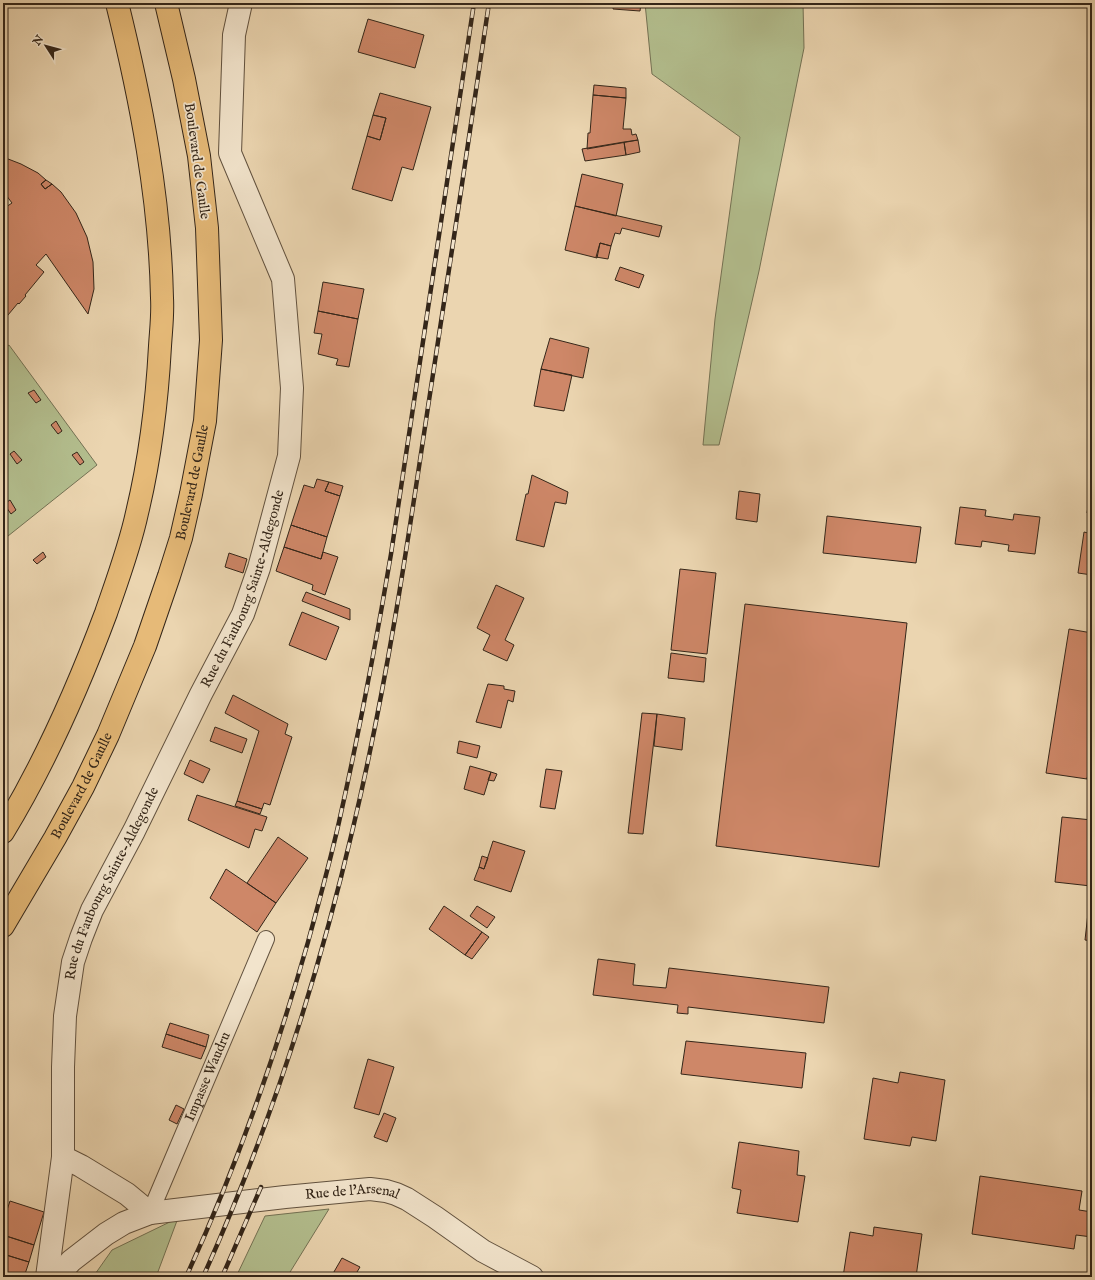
<svg xmlns="http://www.w3.org/2000/svg" width="1095" height="1280" font-family="'IM FELL English',serif">
<style>
.green{fill:#b3be8e;stroke:#747254}
.building{fill:#ce8768;stroke:#342619}
.lines{fill:none;stroke-linecap:round;stroke-linejoin:round}
.service-casing{stroke:#62523f;stroke-width:18}
.minor-casing{stroke:#62523f;stroke-width:24}
.primary-casing{stroke:#342619;stroke-width:24}
.service{stroke:#f2e4cc;stroke-width:16}
.minor{stroke:#f2e4cc;stroke-width:22}
.primary{stroke:#e6ba78;stroke-width:22}
.rail-casing{stroke:#342619;stroke-width:4.5}
.rail{stroke:#f2e4cc;stroke-width:3;stroke-dasharray:9;stroke-linecap:butt}
.labels{text-anchor:middle;dominant-baseline:central;stroke-width:3.5;stroke-linejoin:round;paint-order:stroke}
.street-label{font-size:14px;fill:#342619;stroke:#f2e4cc}
</style>
<rect width="100%" height="100%" fill="#ebd5b0"/>
<filter id="stains"><feTurbulence type="fractalNoise" baseFrequency=".005" numOctaves="4"/><feColorMatrix values="0 0 0 0 .2 0 0 0 0 .09 0 0 0 0 .02 0 0 0 .5 -.17"/></filter>
<radialGradient id="worn" r=".72"><stop offset=".6" stop-color="#630" stop-opacity="0"/><stop offset="1" stop-color="#630" stop-opacity=".3"/></radialGradient>
<!-- green -->
<path class="green" d="M 645,3 L 803,3 L 804,48 L 759,271 L 719,445 L 703,445 L 715,319 L 740,137 L 652,74 Z
M 9,345 L 97,465 L 3,540 L 3,349 Z
M 329,1209 L 287,1277 L 236,1277 L 265,1216 Z
M 178,1218 L 156,1277 L 93,1277 L 112,1250 Z"/>
<!-- building -->
<path class="building" d="M 614,3 L 641,3 L 640,11 L 613,9 Z
M 368,19 L 424,35 L 415,68 L 358,52 Z
M 594,85 L 626,88 L 626,98 L 593,95 Z
M 380,93 L 431,107 L 413,170 L 402,167 L 392,201 L 352,189 L 367,136 L 380,140 L 386,118 L 373,115 Z
M 593,95 L 626,98 L 623,129 L 631,129 L 632,135 L 636,134 L 638,140 L 587,149 L 588,133 L 590,133 Z
M 373,115 L 386,118 L 380,140 L 367,136 Z
M 638,140 L 640,152 L 626,155 L 624,142 Z
M 624,142 L 626,155 L 585,161 L 582,149 Z
M 3,157 L 21,164 L 38,173 L 46,180 L 41,184 L 45,189 L 52,184 L 61,192 L 76,213 L 87,237 L 93,262 L 94,289 L 88,314 L 46,254 L 36,265 L 44,272 L 25,295 L 26,296 L 19,304 L 18,303 L 3,321 L 3,209 L 12,203 L 3,191 Z
M 582,174 L 623,184 L 616,216 L 575,206 Z
M 46,180 L 52,184 L 45,189 L 41,184 Z
M 575,206 L 662,226 L 659,237 L 622,228 L 620,234 L 615,233 L 611,246 L 600,243 L 597,258 L 565,250 Z
M 600,243 L 611,246 L 608,259 L 596,257 Z
M 620,267 L 644,275 L 639,288 L 615,280 Z
M 323,282 L 364,289 L 358,319 L 318,311 Z
M 318,311 L 358,319 L 349,367 L 336,365 L 338,359 L 318,354 L 322,334 L 314,333 Z
M 550,338 L 589,348 L 583,378 L 541,369 Z
M 541,369 L 572,375 L 564,411 L 534,406 Z
M 34,390 L 41,400 L 36,403 L 28,393 Z
M 56,421 L 62,431 L 58,434 L 51,425 Z
M 14,451 L 22,460 L 17,464 L 10,454 Z
M 77,452 L 84,462 L 80,465 L 72,455 Z
M 532,475 L 568,492 L 566,504 L 555,502 L 544,547 L 516,540 L 526,494 L 528,494 Z
M 317,479 L 329,482 L 325,491 L 340,496 L 327,537 L 291,525 L 304,485 L 314,488 Z
M 329,482 L 343,486 L 340,496 L 325,491 Z
M 739,491 L 760,494 L 757,522 L 736,519 Z
M 1089,499 L 1092,499 L 1092,514 L 1087,513 Z
M 10,500 L 16,510 L 11,514 L 4,504 Z
M 960,507 L 986,510 L 985,516 L 1013,520 L 1014,514 L 1040,517 L 1035,554 L 1008,551 L 1009,545 L 982,541 L 981,547 L 955,544 Z
M 827,516 L 921,527 L 916,563 L 823,553 Z
M 291,525 L 327,537 L 321,559 L 284,547 Z
M 1084,532 L 1092,534 L 1092,575 L 1078,573 Z
M 284,547 L 321,559 L 323,552 L 338,557 L 325,595 L 312,590 L 313,585 L 276,571 Z
M 43,552 L 46,557 L 37,564 L 33,560 Z
M 229,553 L 247,559 L 243,573 L 225,567 Z
M 680,569 L 716,573 L 707,654 L 671,650 Z
M 496,585 L 524,598 L 505,640 L 514,645 L 507,661 L 483,650 L 490,635 L 477,628 Z
M 306,592 L 350,609 L 350,620 L 302,601 Z
M 745,604 L 907,623 L 879,867 L 716,846 Z
M 302,612 L 339,627 L 326,660 L 289,645 Z
M 1069,629 L 1092,633 L 1092,766 L 1090,765 L 1087,779 L 1046,773 Z
M 671,653 L 706,658 L 704,682 L 668,678 Z
M 488,684 L 504,686 L 504,689 L 515,691 L 513,702 L 508,700 L 501,728 L 476,722 Z
M 233,695 L 288,724 L 285,734 L 292,737 L 270,805 L 264,803 L 262,809 L 237,801 L 259,731 L 225,713 Z
M 642,713 L 657,714 L 643,834 L 628,833 Z
M 657,714 L 685,718 L 682,750 L 654,746 Z
M 215,727 L 247,739 L 242,753 L 210,741 Z
M 459,741 L 480,746 L 477,758 L 457,753 Z
M 190,760 L 210,769 L 203,783 L 184,774 Z
M 1090,765 L 1092,766 L 1092,780 L 1087,779 Z
M 470,766 L 491,772 L 484,795 L 464,789 Z
M 546,769 L 562,771 L 555,809 L 540,807 Z
M 491,772 L 497,774 L 494,781 L 488,780 Z
M 197,795 L 267,817 L 262,831 L 255,829 L 249,848 L 188,820 Z
M 237,801 L 262,809 L 260,814 L 235,806 Z
M 1062,817 L 1092,820 L 1092,941 L 1085,940 L 1091,886 L 1055,882 Z
M 278,837 L 308,858 L 276,903 L 247,883 Z
M 493,841 L 525,851 L 511,892 L 474,880 L 479,867 L 484,869 Z
M 482,856 L 488,858 L 484,869 L 479,867 Z
M 226,869 L 276,903 L 257,932 L 210,898 Z
M 444,906 L 482,932 L 465,955 L 429,929 Z
M 477,906 L 495,917 L 487,928 L 470,916 Z
M 482,932 L 489,937 L 472,959 L 465,955 Z
M 598,959 L 635,964 L 633,985 L 666,988 L 669,968 L 829,987 L 824,1023 L 688,1007 L 688,1014 L 677,1013 L 678,1005 L 593,995 Z
M 170,1023 L 209,1035 L 206,1047 L 166,1034 Z
M 166,1034 L 206,1047 L 201,1059 L 162,1047 Z
M 686,1041 L 806,1053 L 802,1088 L 681,1074 Z
M 368,1059 L 394,1067 L 379,1115 L 354,1108 Z
M 900,1072 L 945,1080 L 936,1141 L 912,1137 L 910,1146 L 864,1139 L 873,1078 L 898,1083 Z
M 176,1105 L 184,1109 L 177,1124 L 169,1120 Z
M 384,1113 L 396,1118 L 387,1142 L 374,1137 Z
M 739,1142 L 799,1151 L 797,1175 L 805,1176 L 798,1222 L 737,1213 L 741,1190 L 732,1188 Z
M 980,1176 L 1082,1191 L 1079,1210 L 1092,1212 L 1092,1237 L 1076,1235 L 1074,1249 L 972,1234 Z
M 10,1201 L 44,1212 L 34,1245 L 3,1235 L 3,1212 L 6,1213 Z
M 874,1227 L 922,1234 L 916,1277 L 843,1277 L 850,1232 L 873,1236 Z
M 3,1235 L 34,1245 L 29,1262 L 3,1254 Z
M 1092,1252 L 1092,1277 L 1089,1277 Z
M 3,1254 L 29,1262 L 24,1277 L 3,1271 Z
M 342,1258 L 360,1267 L 354,1277 L 331,1277 Z"/>
<g class="lines">
<!-- service casing -->
<g class="service-casing">
<g id="service">
<path id="s1" d="M 150,1213 L 266,939"/>
</g>
</g>
<!-- minor casing -->
<g class="minor-casing">
<g id="minor">
<path d="M 63,1157 L 81,1166 L 127,1194 L 150,1213"/>
<path id="s2" d="M 47,1277 L 63,1157 L 63,1067 L 65,1016 L 73,962 L 81,938 L 92,910 L 134,831 L 201,694 L 243,614 L 259,568 L 289,456 L 292,388 L 283,279 L 230,153 L 234,35 L 241,3"/>
<path id="s3" d="M 57,1277 L 71,1261 L 106,1234 L 124,1223 L 150,1213 L 285,1197 L 370,1189 L 386,1191 L 396,1194 L 407,1199 L 435,1217 L 483,1251 L 532,1277"/>
</g>
</g>
<!-- primary casing -->
<g class="primary-casing">
<g id="primary">
<path d="M 3,832 C 45,763 78,688 106,613 C 117,581 130,546 137,513 C 150,459 157,402 160,346 C 161,330 163,314 162,298 C 160,198 141,100 117,3"/>
<path id="s4" d="M 3,926 L 55,838 L 83,787 L 108,735 L 145,646 L 169,576 L 181,538 L 191,494 L 205,421 L 211,340 L 207,228 L 199,156 L 184,79 L 166,3"/>
</g>
</g>
<!-- service -->
<use href="#service" class="service"/>
<!-- minor -->
<use href="#minor" class="minor"/>
<!-- primary -->
<use href="#primary" class="primary"/>
<!-- rail casing -->
<g class="rail-casing">
<path id="rail" d="M 186,1277 C 236,1169 275,1057 308,942 C 319,902 330,862 339,822 C 359,733 376,643 391,554 L 474,3
M 203,1277 C 268,1133 317,982 353,828 C 386,689 407,548 428,407 C 449,272 469,138 489,3
M 222,1277 L 261,1187"/>
</g>
<!-- rail -->
<use href="#rail" class="rail"/>
</g>
<g class="labels">
<!-- street labels -->
<g class="street-label">
<text transform="translate(197 161) rotate(82)">Boulevard de Gaulle</text>
<text stroke="none"><textPath href="#s4" startOffset="485">Boulevard de Gaulle</textPath></text>
<text stroke="none"><textPath href="#s2" startOffset="728">Rue du Faubourg Sainte-Aldegonde</textPath></text>
<text stroke="none"><textPath href="#s4" startOffset="161">Boulevard de Gaulle</textPath></text>
<text stroke="none"><textPath href="#s2" startOffset="404">Rue du Faubourg Sainte-Aldegonde</textPath></text>
<text stroke="none"><textPath href="#s1" startOffset="148">Impasse Waudru</textPath></text>
<text stroke="none"><textPath href="#s3" startOffset="318">Rue de l'Arsenal</textPath></text>
</g>
</g>
<!-- margin -->
<rect width="1095" height="1280" fill="none" stroke="#ebd5b0" stroke-width="16"/>
<rect x="4" y="4" width="1087" height="1272" fill="none" stroke="#342619" stroke-width="2"/>
<rect x="8" y="8" width="1079" height="1264" fill="none" stroke="#342619"/>
<!-- north arrow -->
<g transform="translate(46 46) rotate(306)" stroke="#f2e4cc" stroke-width="3" paint-order="stroke">
<path d="M0-3L7 15L0 10L-7 15Z" fill="#342619"/>
<text y="-6" font-size="11" font-weight="bold" text-anchor="middle" fill="#342619">N</text>
</g>
<rect width="100%" height="100%" filter="url(#stains)"/>
<rect width="100%" height="100%" fill="url(#worn)"/>
</svg>
